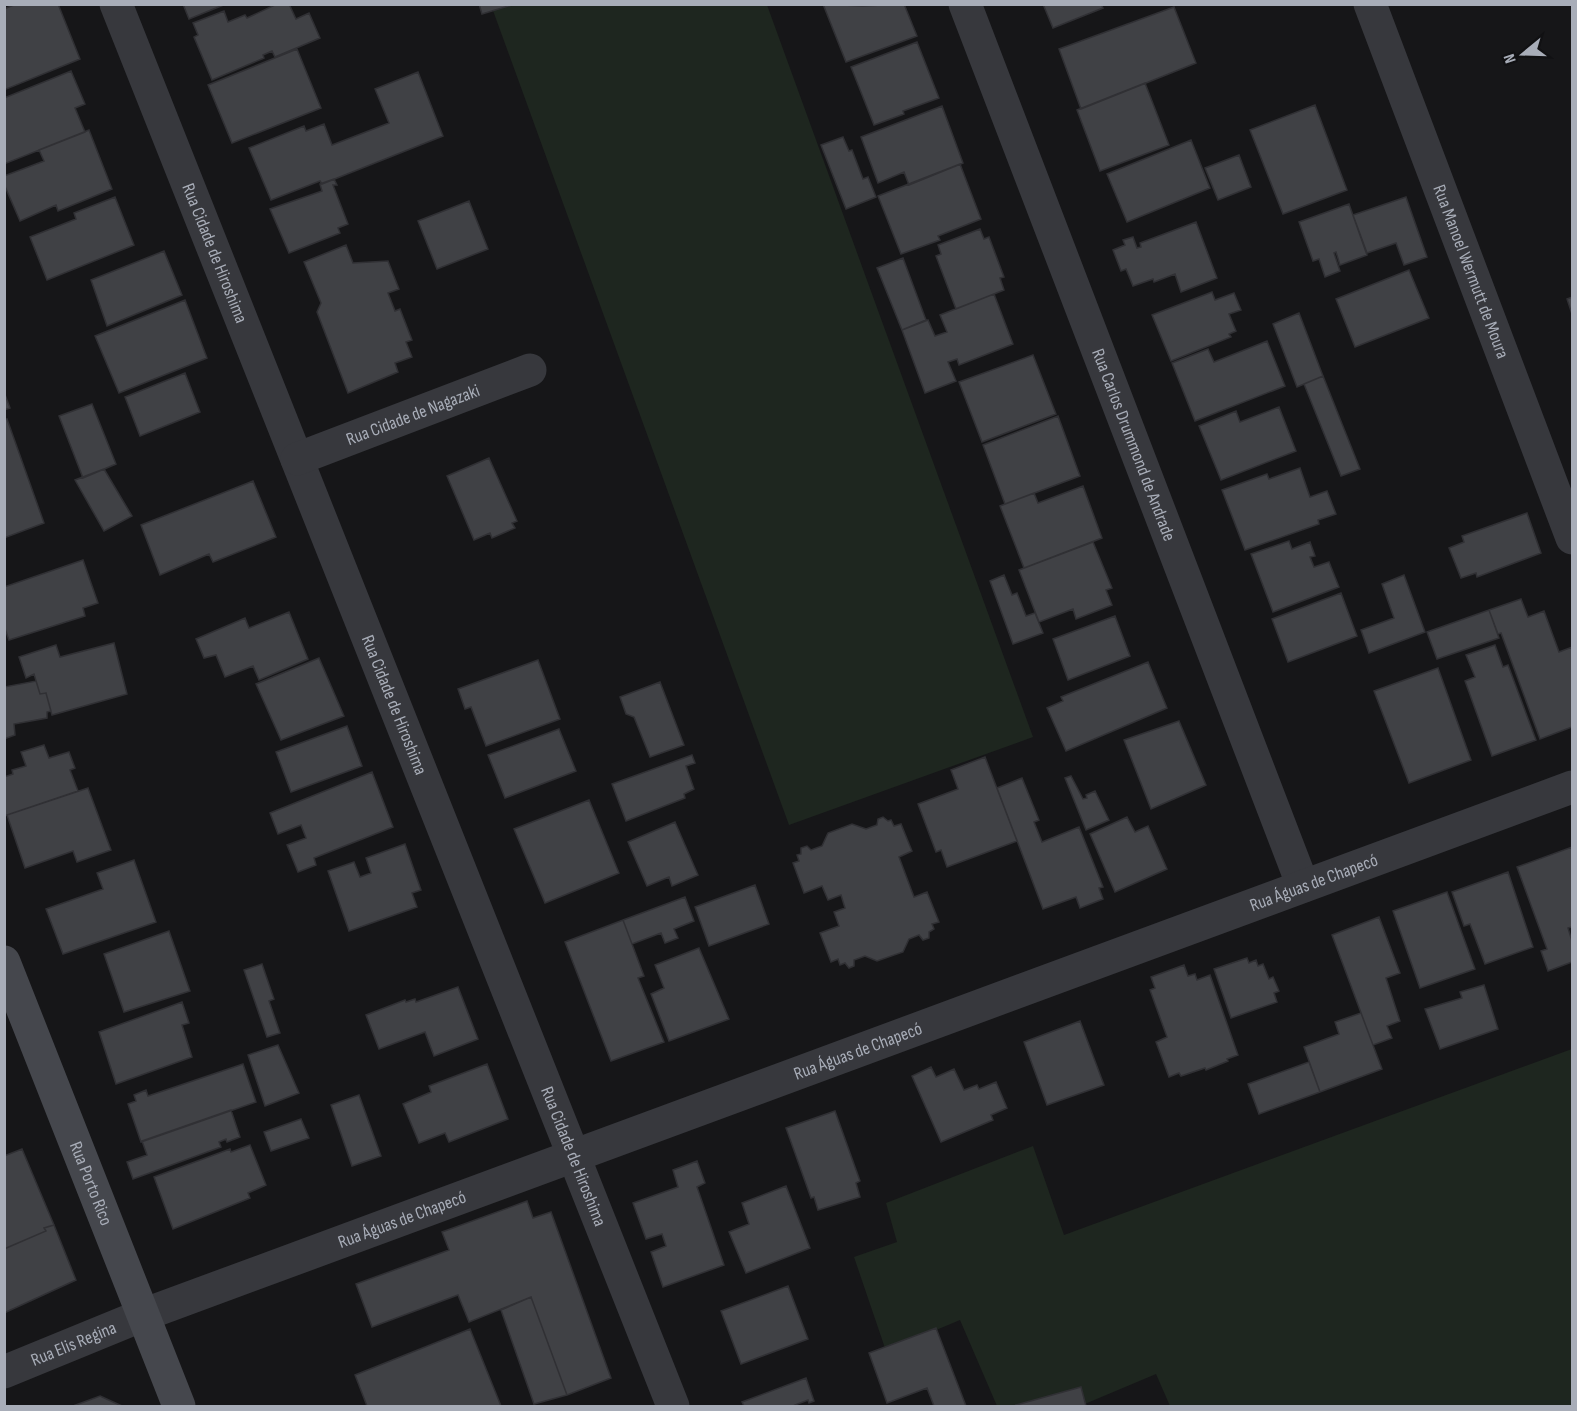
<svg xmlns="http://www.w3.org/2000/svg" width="1577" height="1411" font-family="'Sofia Sans Condensed',sans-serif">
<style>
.green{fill:#1e261f}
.building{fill:#404145;stroke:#303034;stroke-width:1.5}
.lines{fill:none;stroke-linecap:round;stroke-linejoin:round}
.minor{stroke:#37383d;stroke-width:33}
.tertiary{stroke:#37383d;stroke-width:33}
.secondary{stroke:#45474d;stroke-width:33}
.labels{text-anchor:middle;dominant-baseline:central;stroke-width:6;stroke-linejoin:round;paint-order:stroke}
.street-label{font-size:18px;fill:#a8adb8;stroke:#111113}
</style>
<rect width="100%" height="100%" fill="#161618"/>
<!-- green -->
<path class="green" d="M 491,5 L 767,5 L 1033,737 L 789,825 Z
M 1572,1049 L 1572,1406 L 1170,1406 L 1156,1374 L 1080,1406 L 997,1406 L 960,1320 L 886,1351 L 854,1257 L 897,1242 L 886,1203 L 1033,1146 L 1064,1235 Z"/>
<!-- building -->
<path class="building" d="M 16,4 L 58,4 L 80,59 L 4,90 L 4,9 Z
M 183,4 L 226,4 L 189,19 Z
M 277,4 L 289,4 L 296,19 L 309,13 L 320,38 L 275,57 L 272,51 L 263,55 L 264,58 L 212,80 L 194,37 L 198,35 L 193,23 L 224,11 L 228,22 L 245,15 L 247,18 Z
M 479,4 L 515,4 L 482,14 Z
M 823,4 L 862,6 L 904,4 L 917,36 L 846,62 Z
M 1043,4 L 1101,4 L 1103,8 L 1053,28 Z
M 1174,7 L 1196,63 L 1081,109 L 1059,49 Z
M 917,42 L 939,98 L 903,111 L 904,114 L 874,125 L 851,67 Z
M 297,49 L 321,108 L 232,143 L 208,85 Z
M 71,71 L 85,104 L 75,108 L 85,132 L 4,164 L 4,98 Z
M 418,72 L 443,136 L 322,184 L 320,181 L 271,200 L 249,148 L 304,126 L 306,131 L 324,124 L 332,145 L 389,123 L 375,89 Z
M 1145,83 L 1169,145 L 1100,171 L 1077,110 Z
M 1315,105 L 1347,190 L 1283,214 L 1250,130 Z
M 942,106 L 963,163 L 909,185 L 904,172 L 878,183 L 861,137 Z
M 89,130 L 112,189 L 58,211 L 56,205 L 20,221 L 4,184 L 4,176 L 44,161 L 39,150 Z
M 843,137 L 849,151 L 852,150 L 863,179 L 868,177 L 876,197 L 846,209 L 821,145 Z
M 1191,140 L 1210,188 L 1127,222 L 1107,174 Z
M 1239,155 L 1251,187 L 1218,200 L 1205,168 Z
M 960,164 L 981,219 L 938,236 L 940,240 L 901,254 L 878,196 Z
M 334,179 L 337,185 L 333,185 L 348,224 L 338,228 L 340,233 L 289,253 L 270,209 L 322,191 L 320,184 Z
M 115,197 L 134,245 L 47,280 L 30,237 L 76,219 L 74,213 Z
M 1406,197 L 1427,257 L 1404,265 L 1396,243 L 1367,253 L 1353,215 Z
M 469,201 L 488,249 L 437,269 L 418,221 Z
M 1349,204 L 1367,255 L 1340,265 L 1336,252 L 1334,253 L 1340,271 L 1325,277 L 1319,259 L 1313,261 L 1299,222 Z
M 1196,222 L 1217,278 L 1181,292 L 1175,274 L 1154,282 L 1153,279 L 1133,286 L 1126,269 L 1121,271 L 1113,250 L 1125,245 L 1123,240 L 1133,237 L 1137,248 L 1141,247 L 1140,243 Z
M 980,229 L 984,239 L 989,237 L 1004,277 L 1000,278 L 1004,290 L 956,309 L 936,256 L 941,254 L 938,245 Z
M 346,245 L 353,263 L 388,261 L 399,289 L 388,293 L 395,311 L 400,309 L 412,340 L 406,342 L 412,357 L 395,363 L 398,372 L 348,393 L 317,312 L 321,303 L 304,262 Z
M 164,251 L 182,295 L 107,326 L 91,280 Z
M 903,258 L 926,320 L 902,330 L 877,268 Z
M 1409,270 L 1429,318 L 1355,347 L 1336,299 Z
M 1212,292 L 1215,300 L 1234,293 L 1241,310 L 1229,314 L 1236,331 L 1229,334 L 1231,337 L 1171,361 L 1152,315 Z
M 994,294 L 1013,344 L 959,365 L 957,359 L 948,362 L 956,381 L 925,393 L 902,330 L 928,320 L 935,336 L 947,332 L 940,315 Z
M 1572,297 L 1572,314 L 1567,299 Z
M 185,300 L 207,358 L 119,393 L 95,336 Z
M 1299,313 L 1323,376 L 1297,387 L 1273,324 Z
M 1267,341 L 1285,386 L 1195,421 L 1172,363 L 1208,349 L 1214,362 Z
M 1033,355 L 1056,414 L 982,442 L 959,382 Z
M 185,373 L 200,412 L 140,436 L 125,397 Z
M 1323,376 L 1360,469 L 1341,476 L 1304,384 Z
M 4,392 L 10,408 L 4,410 Z
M 92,404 L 116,464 L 83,478 L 59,416 Z
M 1279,407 L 1296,451 L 1221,480 L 1199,426 L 1236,411 L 1240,422 Z
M 1058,416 L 1080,476 L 1005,504 L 983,445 Z
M 7,419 L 44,523 L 4,538 L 4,420 Z
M 489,458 L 517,521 L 512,523 L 515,528 L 492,538 L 490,533 L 474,540 L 447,476 Z
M 1300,468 L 1310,497 L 1327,491 L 1336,514 L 1318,520 L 1319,524 L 1245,550 L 1222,490 L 1267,474 L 1269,479 Z
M 104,469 L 132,516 L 104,531 L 75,480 Z
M 253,481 L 276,537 L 213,562 L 209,554 L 160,575 L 141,525 Z
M 1083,486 L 1102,538 L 1024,568 L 1000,506 L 1034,493 L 1038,503 Z
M 1527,513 L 1541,553 L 1477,577 L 1476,573 L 1461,578 L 1449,548 L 1464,542 L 1462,536 Z
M 1289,541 L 1292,549 L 1310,542 L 1315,556 L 1310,557 L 1314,567 L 1329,562 L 1339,587 L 1273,612 L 1251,554 Z
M 1093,542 L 1112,588 L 1106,590 L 1112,605 L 1076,619 L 1073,609 L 1039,622 L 1019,570 Z
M 83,560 L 98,603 L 83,608 L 85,616 L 9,640 L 4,626 L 4,587 Z
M 1004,575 L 1012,595 L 1017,593 L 1026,616 L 1035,613 L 1043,633 L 1013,644 L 990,581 Z
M 1404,575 L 1425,632 L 1369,653 L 1361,630 L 1394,618 L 1382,584 Z
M 1341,593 L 1357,636 L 1288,662 L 1272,619 Z
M 1521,599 L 1528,617 L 1544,611 L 1559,652 L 1572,647 L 1572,727 L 1540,739 L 1501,633 L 1498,634 L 1489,610 Z
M 1489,610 L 1499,638 L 1437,659 L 1427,632 Z
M 289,612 L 308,659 L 259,680 L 253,666 L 225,677 L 216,655 L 204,658 L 196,639 L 245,618 L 249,628 Z
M 1115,616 L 1130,656 L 1068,680 L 1053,639 Z
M 114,643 L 127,694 L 52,715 L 46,693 L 40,694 L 34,674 L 26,678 L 19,657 L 56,645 L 60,657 Z
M 1495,645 L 1503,667 L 1508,665 L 1536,740 L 1492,756 L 1465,681 L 1475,677 L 1466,655 Z
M 319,658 L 344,716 L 281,740 L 256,684 Z
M 538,660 L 560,719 L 486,746 L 471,707 L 465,709 L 458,689 Z
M 1148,662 L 1167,708 L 1066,751 L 1047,708 L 1063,701 L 1061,697 Z
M 1438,668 L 1471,760 L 1409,783 L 1374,691 Z
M 36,681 L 40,694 L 46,693 L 51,711 L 47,712 L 47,718 L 14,724 L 15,735 L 4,739 L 4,687 Z
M 660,682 L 684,745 L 650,757 L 634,717 L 626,714 L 620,697 Z
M 1179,721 L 1206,785 L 1151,809 L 1124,740 Z
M 347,726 L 362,766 L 291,792 L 276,752 Z
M 559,729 L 576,771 L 505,798 L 488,755 Z
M 44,745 L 49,758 L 69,752 L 75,768 L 70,770 L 78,791 L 4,816 L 4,777 L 13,774 L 12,770 L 26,766 L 21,752 Z
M 692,755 L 695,763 L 686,766 L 694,789 L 684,794 L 685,798 L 626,821 L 612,784 Z
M 985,757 L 1017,841 L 947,867 L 941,850 L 936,852 L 918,804 L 958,789 L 951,770 Z
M 372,772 L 393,827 L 314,858 L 316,865 L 298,872 L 287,845 L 306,838 L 301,825 L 278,834 L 270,813 Z
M 1071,776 L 1083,799 L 1087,798 L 1086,795 L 1095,791 L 1109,820 L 1086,830 L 1065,778 Z
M 1022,778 L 1039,820 L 1034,822 L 1042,842 L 1079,827 L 1103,887 L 1099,888 L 1103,899 L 1080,908 L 1076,897 L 1043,909 L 997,788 Z
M 88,788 L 111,850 L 77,862 L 73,851 L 25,868 L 7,815 Z
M 589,800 L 619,873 L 545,903 L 514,829 Z
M 883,817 L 888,821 L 891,820 L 894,826 L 901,824 L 912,851 L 899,857 L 914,897 L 927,892 L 939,922 L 932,924 L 934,929 L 929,932 L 929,938 L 923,940 L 919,935 L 909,939 L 903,952 L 877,961 L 865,956 L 854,960 L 854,966 L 849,968 L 845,963 L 840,965 L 838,959 L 831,962 L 820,933 L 839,926 L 834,912 L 845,908 L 841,895 L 828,900 L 822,886 L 804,893 L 793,863 L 799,861 L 797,855 L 801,854 L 801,848 L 807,846 L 811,850 L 822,846 L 828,833 L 852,824 L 866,829 L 877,825 L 878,819 Z
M 1127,817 L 1135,832 L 1148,826 L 1167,869 L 1115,892 L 1090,834 Z
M 675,822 L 698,875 L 672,886 L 669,877 L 647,886 L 628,842 Z
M 405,844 L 421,890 L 412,893 L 417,907 L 349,931 L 328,871 L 354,862 L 360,877 L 371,873 L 366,858 Z
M 1572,847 L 1572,927 L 1568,928 L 1572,941 L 1572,962 L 1548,971 L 1541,951 L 1547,949 L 1517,867 Z
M 134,860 L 156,922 L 63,954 L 46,909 L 103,889 L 97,873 Z
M 1508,872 L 1533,947 L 1485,964 L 1470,924 L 1464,926 L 1452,892 Z
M 755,885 L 769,924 L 709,946 L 695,907 Z
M 1447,892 L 1475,969 L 1420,988 L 1393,911 Z
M 685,897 L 694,921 L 674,929 L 678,938 L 665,943 L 661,933 L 632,944 L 623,920 Z
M 1379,917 L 1400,973 L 1386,978 L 1400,1021 L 1387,1026 L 1392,1038 L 1373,1045 L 1332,935 Z
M 623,920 L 644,976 L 638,978 L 664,1042 L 611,1061 L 565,942 Z
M 169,931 L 190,991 L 124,1012 L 104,954 Z
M 699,948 L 729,1019 L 669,1041 L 651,994 L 664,988 L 655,965 Z
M 1247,958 L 1249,963 L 1256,960 L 1258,966 L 1263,964 L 1269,979 L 1273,977 L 1279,991 L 1274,993 L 1277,1002 L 1231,1018 L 1214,969 Z
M 262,964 L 274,999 L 269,1001 L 280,1033 L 267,1037 L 244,970 Z
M 1184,965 L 1188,976 L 1195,974 L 1197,980 L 1210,975 L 1238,1055 L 1227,1059 L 1228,1061 L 1206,1070 L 1205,1068 L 1181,1076 L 1179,1073 L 1169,1077 L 1156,1042 L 1167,1037 L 1150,990 L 1155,988 L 1151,977 Z
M 1484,985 L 1498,1029 L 1440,1049 L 1425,1009 L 1462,998 L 1460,992 Z
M 458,987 L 478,1039 L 434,1056 L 425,1032 L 379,1049 L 366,1015 L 405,1000 L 406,1002 L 415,999 L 416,1002 Z
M 182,1002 L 189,1023 L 182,1025 L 192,1057 L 116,1084 L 99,1032 Z
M 1361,1013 L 1382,1069 L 1320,1092 L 1304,1047 L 1339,1034 L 1335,1022 Z
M 1080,1021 L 1104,1085 L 1047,1105 L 1024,1042 Z
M 278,1045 L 299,1093 L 265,1106 L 248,1055 Z
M 1309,1062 L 1320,1092 L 1259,1114 L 1248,1084 Z
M 243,1064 L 256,1102 L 141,1142 L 128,1104 L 136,1101 L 134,1095 L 146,1090 L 148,1096 Z
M 487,1064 L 508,1119 L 449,1142 L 445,1133 L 419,1143 L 403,1104 L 431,1092 L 429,1086 Z
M 931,1067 L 936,1077 L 954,1069 L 964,1090 L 977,1085 L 979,1089 L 996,1082 L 1007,1108 L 991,1115 L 993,1120 L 941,1142 L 912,1076 Z
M 359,1095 L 381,1156 L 352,1166 L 331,1105 Z
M 231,1110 L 240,1137 L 227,1142 L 226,1139 L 219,1142 L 221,1147 L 133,1179 L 127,1162 L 147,1155 L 142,1141 Z
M 835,1111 L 860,1181 L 856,1183 L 860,1197 L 818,1210 L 814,1197 L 811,1198 L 786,1128 Z
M 301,1119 L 309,1138 L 271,1151 L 264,1132 Z
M 250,1145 L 266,1185 L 248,1193 L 250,1198 L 173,1229 L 154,1177 L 230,1149 L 231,1152 Z
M 22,1149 L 54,1225 L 44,1228 L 46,1231 L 4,1249 L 4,1156 Z
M 697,1161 L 705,1183 L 697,1187 L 724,1265 L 663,1287 L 651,1252 L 666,1246 L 662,1234 L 646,1239 L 633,1203 L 678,1187 L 673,1170 Z
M 786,1186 L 810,1248 L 746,1273 L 729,1232 L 749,1224 L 742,1203 Z
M 527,1201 L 533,1218 L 551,1212 L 611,1378 L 567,1395 L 531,1297 L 469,1322 L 458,1295 L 372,1327 L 356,1284 L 449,1250 L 442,1232 Z
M 54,1225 L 76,1280 L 4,1313 L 4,1249 L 46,1231 L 44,1228 Z
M 788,1286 L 808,1339 L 741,1364 L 721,1311 Z
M 531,1297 L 567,1395 L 534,1404 L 501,1310 Z
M 936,1328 L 966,1406 L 934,1406 L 927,1388 L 887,1403 L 869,1353 Z
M 470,1329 L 501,1406 L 367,1406 L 355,1375 Z
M 806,1378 L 814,1401 L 809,1403 L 808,1400 L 795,1405 L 796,1406 L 744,1406 L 742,1402 Z
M 1081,1387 L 1086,1406 L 1017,1406 L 1016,1405 Z
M 100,1396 L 122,1406 L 73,1406 Z"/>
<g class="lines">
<!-- minor -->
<g class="minor">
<path id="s1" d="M 116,4 L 673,1406"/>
<path id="s2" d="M 965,4 L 1303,886"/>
<path id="s3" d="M 1370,4 L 1572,538"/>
<path id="s4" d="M 297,459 L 530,370"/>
<path id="s5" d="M 143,1315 L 1572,787"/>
</g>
<!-- tertiary -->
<path class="tertiary" id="s6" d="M 4,1372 L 143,1315"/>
<!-- secondary -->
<path class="secondary" id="s7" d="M 4,962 L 179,1406"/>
</g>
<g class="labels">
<!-- street labels -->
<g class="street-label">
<text stroke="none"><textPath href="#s1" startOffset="268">Rua Cidade de Hiroshima</textPath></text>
<text stroke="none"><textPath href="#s3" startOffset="286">Rua Manoel Wermutt de Moura</textPath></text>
<text stroke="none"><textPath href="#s4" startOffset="124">Rua Cidade de Nagazaki</textPath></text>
<text stroke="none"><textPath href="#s2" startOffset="472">Rua Carlos Drummond de Andrade</textPath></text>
<text stroke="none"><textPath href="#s1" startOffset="754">Rua Cidade de Hiroshima</textPath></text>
<text stroke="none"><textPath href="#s5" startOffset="1248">Rua Águas de Chapecó</textPath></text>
<text stroke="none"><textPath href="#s5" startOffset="762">Rua Águas de Chapecó</textPath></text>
<text stroke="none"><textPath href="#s1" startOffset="1240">Rua Cidade de Hiroshima</textPath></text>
<text stroke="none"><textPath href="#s7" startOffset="238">Rua Porto Rico</textPath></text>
<text stroke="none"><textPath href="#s5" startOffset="276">Rua Águas de Chapecó</textPath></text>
<text stroke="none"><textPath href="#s6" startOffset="75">Rua Elis Regina</textPath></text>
</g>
</g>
<!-- border -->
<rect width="1577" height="1411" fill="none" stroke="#a8adb8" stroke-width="12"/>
<!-- north arrow -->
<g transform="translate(1523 54) rotate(251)" stroke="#111113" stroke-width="4.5" paint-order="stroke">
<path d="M0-4.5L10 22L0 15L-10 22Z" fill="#a8adb8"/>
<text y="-9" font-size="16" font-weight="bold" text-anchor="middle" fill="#a8adb8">N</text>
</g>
</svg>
